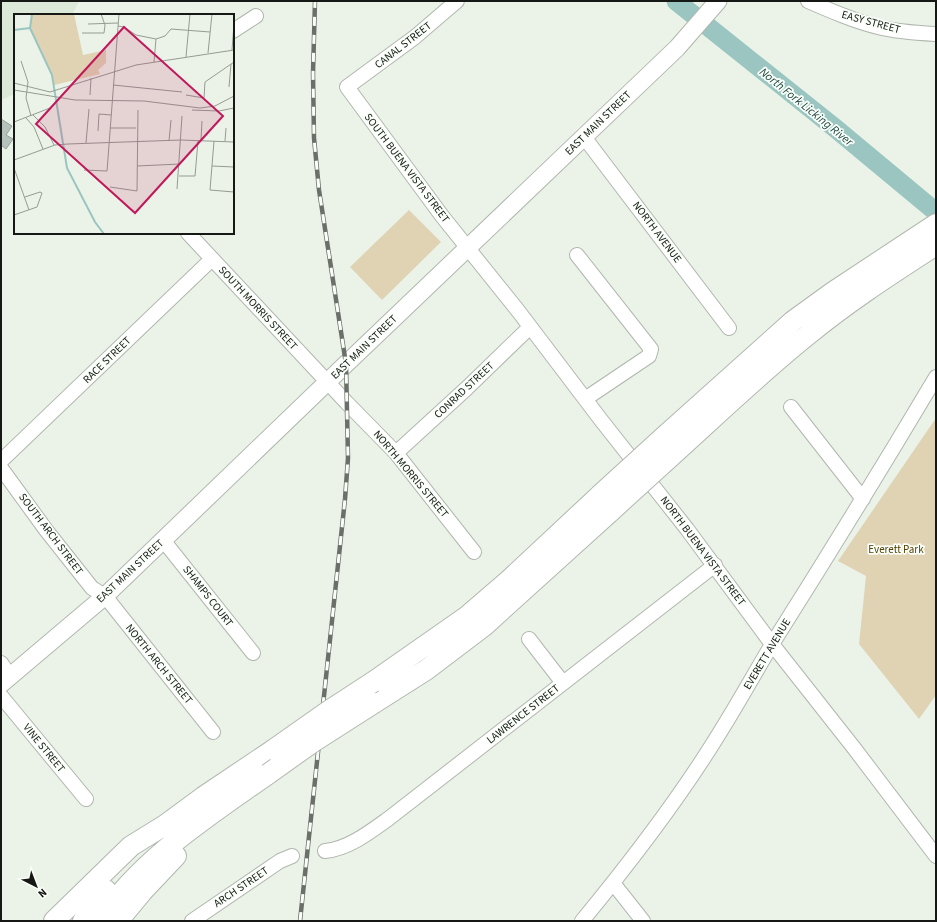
<svg xmlns="http://www.w3.org/2000/svg" width="937" height="922" font-family="'Source Sans 3',sans-serif">
<style>
.built{fill:#dce8d8}
.green{fill:#dfd3b4}
.lines{fill:none;stroke-linecap:round;stroke-linejoin:round}
.river{stroke:#9ac5c0;stroke-width:19}
.building{fill:#b6c2bc;stroke:#96a29c}
.minor-casing{stroke:#b0b7ae;stroke-width:16}
.major-casing{stroke:#b0b7ae;stroke-width:19}
.highway-casing{stroke:#b0b7ae;stroke-width:22}
.minor{stroke:#fff;stroke-width:14}
.major{stroke:#fff;stroke-width:17}
.highway{stroke:#fff;stroke-width:20}
.rail-casing{stroke:#6a6f69;stroke-width:4.5}
.rail{stroke:#fafff9;stroke-width:3;stroke-dasharray:9;stroke-linecap:butt}
.highway-bridge-casing{stroke:#b0b7ae;stroke-width:22;stroke-linecap:butt}
.highway-bridge{stroke:#fff;stroke-width:20}
.labels{text-anchor:middle;dominant-baseline:central;stroke-width:3.5;stroke-linejoin:round;paint-order:stroke}
.street-label{font-size:11px;fill:#151814;stroke:#fafff9}
.park-label{font-size:11px;fill:#534003;stroke:#fafff9}
.water-label{font-size:12px;font-style:italic;fill:#163f3b;stroke:#fafff9}
.inset-river{fill:none;stroke:#9ac5c0;stroke-width:2}
.inset-road{fill:none;stroke:#959b93;stroke-width:1}
.view{fill:#c2185b;fill-opacity:0.15;stroke:#c2185b;stroke-width:2}
.inset-edge{fill:none;stroke:#151814;stroke-width:2}
</style>
<rect width="100%" height="100%" fill="#ebf3e8"/>
<!-- built -->
<path class="built" d="M 1,1 L 79,1 L 72,15 L 15,15 L 15,94 L 1,100 Z"/>
<!-- green -->
<path class="green" d="M 409,210 L 441,242 L 382,300 L 350,267 Z
M 936,418 L 936,695 L 919,719 L 859,644 L 866,576 L 838,561 Z"/>
<g class="lines">
<!-- river -->
<path class="river" d="M 676,1 L 835,128 L 936,212"/>
</g>
<!-- building -->
<path class="building" d="M 1,119 L 12,126 L 6,135 L 13,139 L 6,149 L 1,145 Z"/>
<g class="lines">
<!-- minor casing -->
<g class="minor-casing">
<path id="minor" d="M 457,1 L 415,37 L 347,87 L 442,216 L 519,312 L 601,420 L 687,529 L 772,644 L 854,748 L 936,856
M 808,1 C 831,11 854,21 878,27 C 897,32 917,33 936,34
M 233,31 L 256,16
M 584,137 L 729,328
M 188,233 L 347,403 L 396,453 L 474,552
M 577,255 L 651,349 L 649,356 L 585,399
M 791,407 L 863,499
M 396,453 L 467,388 L 530,327
M 1,461 L 212,259
M 1,468 L 46,530 L 92,588 L 105,596 L 213,732
M 163,540 L 253,653
M 529,639 L 563,683
M 1,663 L 10,676
M 1,696 L 86,799
M 325,851 C 348,849 370,832 388,819 L 715,565
M 613,883 L 643,921
M 192,921 L 280,861 L 292,856
M 582,921 C 628,865 673,807 712,745 C 734,711 753,676 774,641 C 829,554 883,466 936,377"/>
</g>
<!-- major casing -->
<g class="major-casing">
<path id="major" d="M 1,684 L 105,596 L 346,364 L 677,48 L 718,1"/>
</g>
<!-- highway casing -->
<g class="highway-casing">
<path id="highway" d="M 668,433 L 793,321 L 833,292 L 936,224
M 679,449 C 722,410 764,370 809,334 C 849,301 893,273 936,245
M 373,682 L 466,617 L 509,580 L 600,495
M 374,703 L 426,670 L 484,626 L 611,511
M 54,921 L 131,846 L 165,825 L 203,797 L 273,750
M 83,921 L 106,890
M 100,921 C 139,860 210,815 268,774
M 118,921 L 142,892 L 176,856"/>
</g>
<!-- minor -->
<use href="#minor" class="minor"/>
<!-- major -->
<use href="#major" class="major"/>
<!-- highway -->
<use href="#highway" class="highway"/>
<!-- rail casing -->
<g class="rail-casing">
<path id="rail" d="M 300,921 L 345,499 L 348,458 L 346,364 L 319,190 L 314,138 L 313,73 L 315,1"/>
</g>
<!-- rail -->
<use href="#rail" class="rail"/>
<!-- highway-bridge casing -->
<g class="highway-bridge-casing">
<path id="highway-bridge" d="M 600,495 L 668,433
M 611,511 L 679,449
M 273,750 L 327,712 L 373,682
M 268,774 L 313,742 L 374,703"/>
</g>
<!-- highway-bridge -->
<use href="#highway-bridge" class="highway-bridge"/>
</g>
<g class="labels">
<!-- street labels -->
<g class="street-label">
<text transform="translate(871 22) rotate(15)">EASY STREET</text>
<text transform="translate(403 45) rotate(-38)">CANAL STREET</text>
<text transform="translate(598 123) rotate(-44)">EAST MAIN STREET</text>
<text transform="translate(407 168) rotate(53)">SOUTH BUENA VISTA STREET</text>
<text transform="translate(657 232) rotate(53)">NORTH AVENUE</text>
<text transform="translate(258 308) rotate(47)">SOUTH MORRIS STREET</text>
<text transform="translate(364 347) rotate(-44)">EAST MAIN STREET</text>
<text transform="translate(107 360) rotate(-44)">RACE STREET</text>
<text transform="translate(464 390) rotate(-43)">CONRAD STREET</text>
<text transform="translate(411 474) rotate(50)">NORTH MORRIS STREET</text>
<text transform="translate(51 534) rotate(53)">SOUTH ARCH STREET</text>
<text transform="translate(703 551) rotate(53)">NORTH BUENA VISTA STREET</text>
<text transform="translate(130 571) rotate(-43)">EAST MAIN STREET</text>
<text transform="translate(208 596) rotate(52)">SHAMPS COURT</text>
<text transform="translate(767 654) rotate(-59)">EVERETT AVENUE</text>
<text transform="translate(159 664) rotate(51)">NORTH ARCH STREET</text>
<text transform="translate(523 714) rotate(-38)">LAWRENCE STREET</text>
<text transform="translate(44 748) rotate(51)">VINE STREET</text>
<text transform="translate(241 887) rotate(-34)">ARCH STREET</text>
</g>
<!-- park labels -->
<g class="park-label">
<text x="896" y="549">Everett Park</text>
</g>
<!-- water labels -->
<g class="water-label">
<text transform="translate(806 107) rotate(39)">North Fork Licking River</text>
</g>
</g>
<!-- overview -->
<g transform="translate(14 14)">
<rect width="220" height="220" fill="#ebf3e8"/>
<path d="M 18,0 L 60,0 L 69,41 L 92,36 L 92,49 L 84,56 L 86,60 L 40,71 L 38,61 L 16,14 Z" fill="#dfd3b4"/>
<path class="inset-river" d="M 18,0 L 16,14 L 38,61 L 53,154 L 81,208 L 90,220M 0,16 L 16,14"/>
<path class="inset-road" d="M 74,10 L 104,9M 104,12 L 110,13 L 122,21 L 142,25 L 151,22 L 157,15 L 196,18M 68,19 L 90,19 L 91,11 L 87,0M 218,36 L 220,10M 194,39 L 198,0M 172,43 L 176,0M 7,47 L 14,68 L 12,84 L 17,102M 140,48 L 142,25M 0,69 L 36,78 L 122,51 L 220,36M 99,71 L 168,78M 215,73 L 217,50M 0,76 L 61,86 L 130,87 L 186,94 L 201,92 L 220,82M 76,81 L 77,64M 172,81 L 190,84 L 191,68 L 220,48M 178,96 L 205,97 L 220,94M 19,101 L 31,113 L 40,131M 12,104 L 20,113 L 29,135M 0,108 L 36,94M 96,114 L 122,114M 84,117 L 85,100 L 97,101M 187,126 L 188,107M 155,127 L 157,106M 200,127 L 196,176 L 220,178M 211,127 L 212,114M 72,129 L 75,95M 0,146 L 41,131 L 54,130 L 167,126 L 220,128M 123,152 L 166,150M 198,152 L 220,153M 0,154 L 15,196M 70,156 L 93,157 L 105,0M 165,162 L 181,162 L 184,127M 96,173 L 123,177 L 124,96M 163,175 L 168,102M 0,201 L 23,193 L 28,179 L 26,178 L 11,183"/>
<path class="view" d="M 110,13 L 209,102 L 121,199 L 22,110 Z"/>
<rect width="220" height="220" class="inset-edge"/>
</g>
<!-- border -->
<rect width="937" height="922" fill="none" stroke="#151814" stroke-width="4"/>
<!-- north arrow -->
<g transform="translate(36 886) rotate(138)" stroke="#fafff9" stroke-width="3" paint-order="stroke">
<path d="M0-3L7 15L0 10L-7 15Z" fill="#151814"/>
<text y="-6" font-size="11" font-weight="bold" text-anchor="middle" fill="#151814">N</text>
</g>
</svg>
